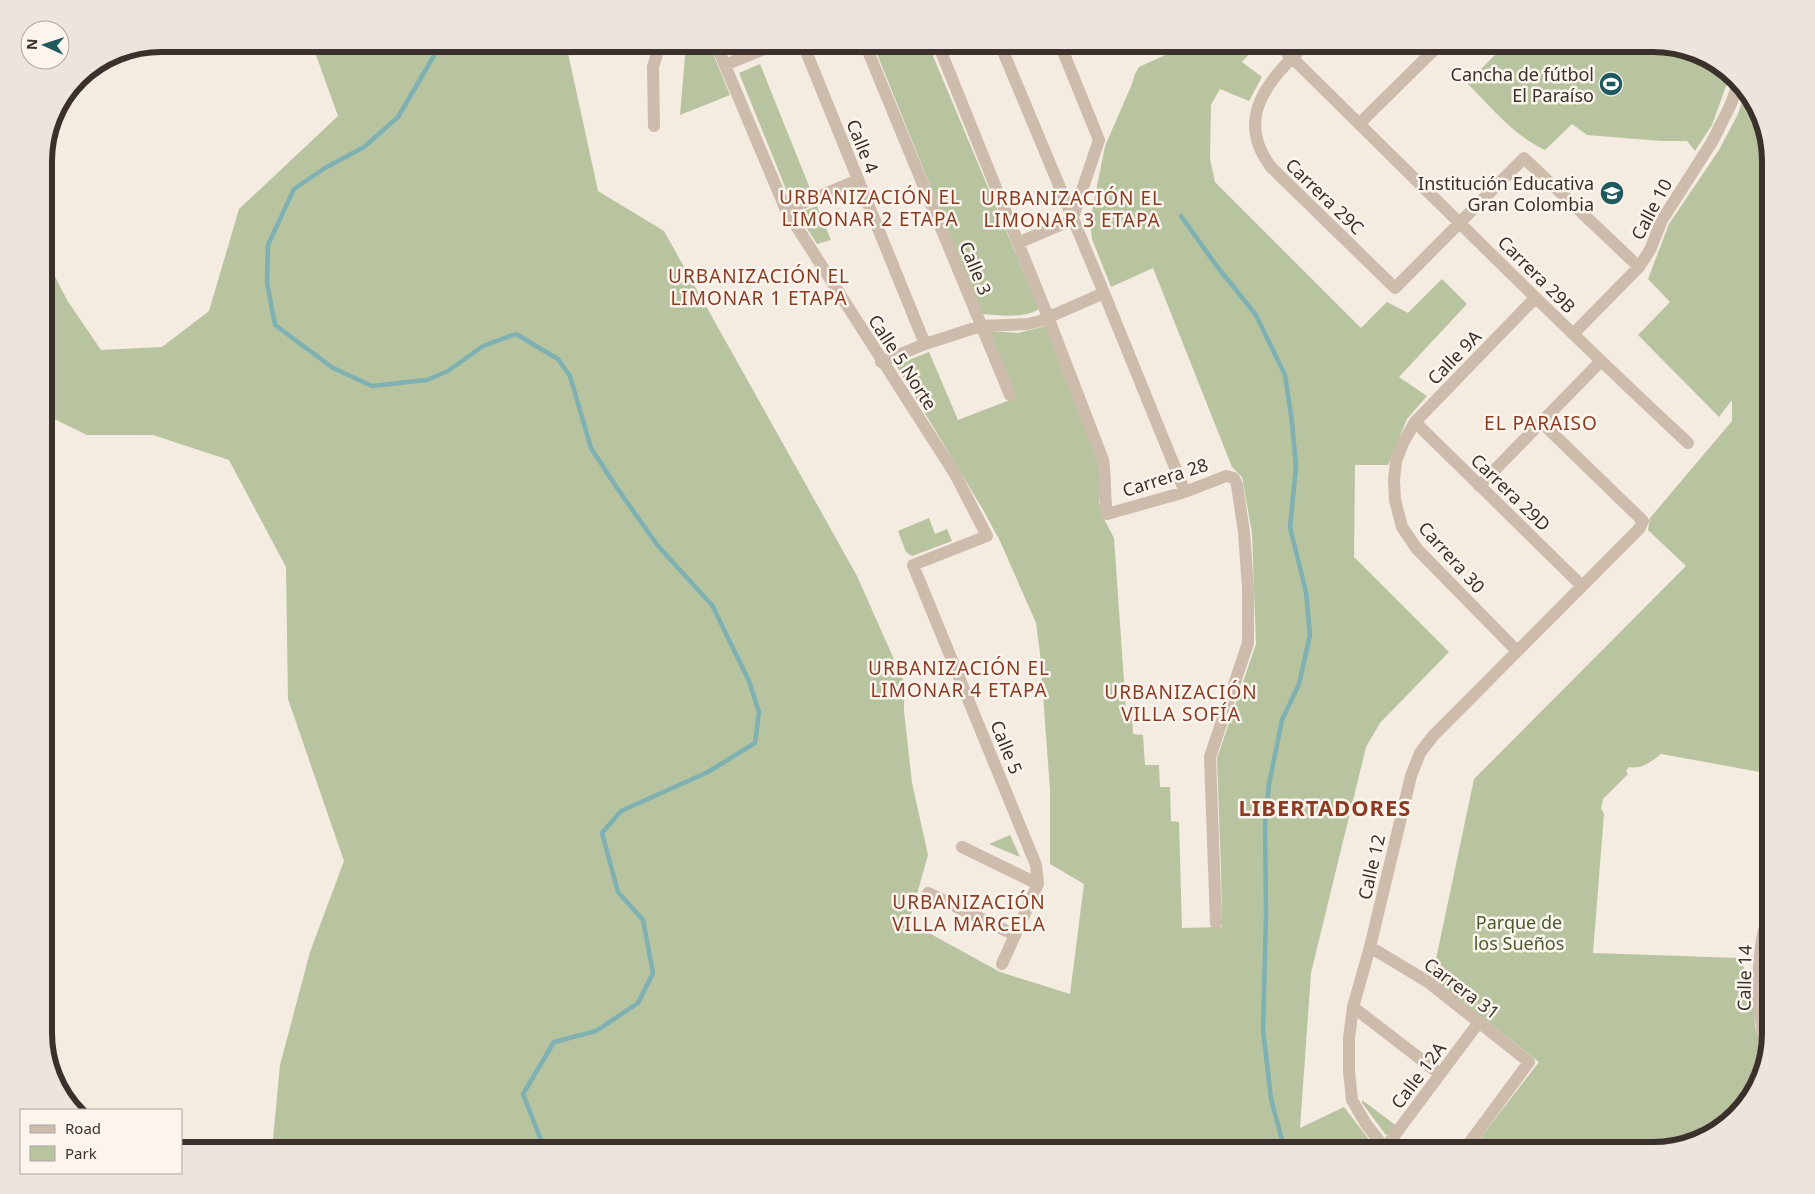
<svg xmlns="http://www.w3.org/2000/svg" width="1815" height="1194" font-family="'Noto Sans',sans-serif">
<style>
.green{fill:#b8c4a0}
.lines{fill:none;stroke-linecap:round;stroke-linejoin:round}
.stream{stroke:#7fb0b2;stroke-width:4.5}
.minor{stroke:#cdbbac;stroke-width:12}
.labels{text-anchor:middle;dominant-baseline:central;stroke-width:5;stroke-linejoin:round;paint-order:stroke}
.poi-label{font-size:18px;fill:#3b302b;stroke:#fbf5ee;text-anchor:end}
.street-label{font-size:18px;fill:#3b302b;stroke:#fbf5ee}
.park-label{font-size:18px;fill:#4a5a2e;stroke:#fbf5ee}
.neighbourhood-label{font-size:19px;letter-spacing:1px;fill:#8c3b22;stroke:#fbf5ee}
.district-label{font-size:22px;font-weight:bold;letter-spacing:1px;fill:#8c3b22;stroke:#fbf5ee}
.rim{fill:none;stroke:#3b302b;stroke-width:6}
</style>
<rect width="100%" height="100%" fill="#f4ebe1"/>
<!-- green -->
<path class="green" d="M 312,44 L 566,44 L 598,191 L 664,231 L 857,576 L 904,682 L 904,711 L 912,783 L 928,855 L 909,922 L 1000,972 L 1070,994 L 1084,884 L 1050,864 L 1050,790 L 1040,653 L 1036,623 L 1000,541 L 982,508 L 896,365 L 929,352 L 958,420 L 1015,398 L 989,331 L 1018,333 L 1046,326 L 1098,461 L 1101,485 L 1099,502 L 1105,521 L 1114,538 L 1126,710 L 1132,710 L 1133,734 L 1143,735 L 1145,765 L 1159,765 L 1160,787 L 1170,787 L 1171,821 L 1179,822 L 1182,928 L 1222,927 L 1221,871 L 1217,758 L 1256,644 L 1252,533 L 1242,477 L 1232,467 L 1153,268 L 1111,287 L 1092,239 L 1090,221 L 1105,146 L 1132,84 L 1135,74 L 1139,67 L 1181,48 L 1180,44 L 1258,44 L 1242,62 L 1262,77 L 1249,101 L 1220,89 L 1211,105 L 1210,159 L 1215,182 L 1361,328 L 1387,302 L 1408,313 L 1442,279 L 1467,304 L 1399,377 L 1427,396 L 1407,419 L 1388,465 L 1355,465 L 1354,557 L 1449,652 L 1380,723 L 1366,747 L 1311,973 L 1300,1128 L 1344,1107 L 1377,1150 L 272,1150 L 280,1065 L 310,952 L 344,861 L 288,699 L 286,567 L 229,460 L 153,435 L 87,435 L 44,414 L 44,255 L 67,300 L 101,350 L 162,347 L 209,311 L 239,209 L 338,116 Z
M 686,44 L 709,44 L 730,95 L 680,115 Z
M 873,44 L 928,44 L 1039,309 C 1024,319 999,315 982,314 Z
M 1490,44 L 1654,44 L 1719,63 L 1730,75 L 1712,125 L 1695,151 L 1687,141 L 1661,141 L 1587,135 L 1572,124 L 1545,150 C 1514,136 1490,106 1467,83 L 1498,52 Z
M 760,64 L 811,191 L 790,199 L 739,73 Z
M 1745,92 L 1756,103 L 1771,161 L 1771,774 L 1661,754 C 1653,761 1640,770 1629,767 L 1626,771 L 1628,774 L 1603,799 L 1601,808 L 1604,814 L 1593,953 L 1739,958 L 1754,988 L 1755,1027 L 1764,1058 L 1752,1098 L 1712,1135 L 1654,1150 L 1471,1150 L 1539,1062 L 1432,978 L 1474,779 L 1686,566 L 1648,530 L 1650,518 L 1732,421 L 1732,400 L 1719,417 L 1638,335 L 1670,302 L 1648,279 L 1669,224 L 1719,150 L 1738,114 Z
M 817,206 L 831,240 L 817,244 L 797,213 Z
M 929,518 L 935,534 L 947,529 L 952,541 L 912,556 L 906,552 L 898,531 Z
M 1010,835 L 1020,857 L 989,844 Z
M 1362,1100 L 1398,1127 L 1392,1133 L 1386,1135 L 1362,1103 Z"/>
<g class="lines">
<!-- stream -->
<path class="stream" d="M 432,44 L 435,54 L 398,117 L 364,147 L 325,168 L 294,189 L 268,245 L 267,283 L 275,325 L 333,368 L 372,386 L 427,380 L 448,371 L 483,346 L 516,334 L 558,359 L 570,376 L 591,448 L 617,488 L 658,546 L 712,605 L 749,681 L 759,712 L 755,743 L 708,772 L 621,811 L 602,833 L 618,892 L 643,920 L 653,973 L 638,1003 L 596,1031 L 554,1042 L 523,1094 L 545,1150
M 1181,216 L 1216,265 L 1256,315 L 1285,375 L 1292,422 L 1296,467 L 1290,527 L 1306,592 L 1310,635 L 1299,684 L 1282,720 L 1269,784 L 1265,822 L 1266,916 L 1263,1029 L 1271,1099 L 1282,1140 L 1287,1150"/>
<!-- minor -->
<path class="minor" d="M 716,44 L 786,210 L 955,474 L 987,536 L 913,565 L 1036,865 L 1038,884 L 1002,964
M 803,44 L 925,344
M 865,44 L 1010,395
M 938,44 L 1048,317 L 1103,460 C 1106,478 1104,496 1107,514 L 1185,492 L 1226,476 L 1234,478 L 1237,485 L 1244,532 L 1248,588 L 1248,643 L 1210,757 L 1216,923
M 1000,44 L 1104,293 L 1185,492
M 1278,44 C 1414,177 1548,313 1688,443
M 1306,44 C 1270,79 1233,117 1271,167 L 1395,288 L 1524,158 L 1639,267
M 725,65 L 776,44
M 1359,124 L 1440,44
M 654,126 L 653,67 L 660,44
M 786,210 L 858,180
M 1018,243 L 1072,220 L 1099,140 L 1060,44
M 1573,334 L 1639,267 L 1650,250 L 1662,220 L 1712,142 L 1731,104 L 1738,84
M 881,362 L 925,344 L 981,326 L 1028,324 L 1040,321 L 1104,293
M 1415,422 L 1582,586
M 1479,486 L 1601,361
M 1517,651 L 1417,549 L 1402,527 L 1395,500 L 1394,480 L 1396,461 L 1403,443 L 1415,422 L 1535,298
M 962,847 L 1038,884
M 928,893 L 1015,935
M 1370,947 L 1428,982 L 1529,1062 L 1464,1150
M 1353,1007 L 1440,1074
M 1766,1050 C 1758,1014 1756,971 1763,934 C 1765,925 1769,917 1771,908
M 1385,1148 L 1479,1022
M 1386,1150 L 1366,1124 L 1352,1100 L 1349,1071 L 1349,1038 L 1353,1007 L 1370,947 L 1411,776 L 1420,753 L 1433,736 L 1639,529 L 1643,521 L 1542,423"/>
</g>
<!-- icons -->
<defs>
<g id="stadium-disc" transform="scale(1.25)"><circle r="9.5" fill="#1f5a5e" stroke="#fbf5ee"/><path d="M0-5a6.5 5 0 1 0 0 10a6.5 5 0 1 0 0-10ZM-3.5-1.8h7v3.6h-7Z" fill="#fff"/></g>
<g id="university-disc" transform="scale(1.25)"><circle r="9.5" fill="#1f5a5e" stroke="#fbf5ee"/><path d="M0-5L7-2L0 1L-7-2ZM-4 1L0 2.5L4 1V4Q0 6-4 4Z" fill="#fff"/></g>
</defs>
<g fill-rule="evenodd">
<use href="#stadium-disc" x="1611" y="84"/>
<use href="#university-disc" x="1612" y="193"/>
</g>
<g class="labels">
<!-- poi labels -->
<g class="poi-label">
<text x="1594" y="74">Cancha de fútbol<tspan x="1594" dy="21">El Paraíso</tspan></text>
<text x="1594" y="183">Institución Educativa<tspan x="1594" dy="21">Gran Colombia</tspan></text>
</g>
<!-- street labels -->
<g class="street-label">
<text transform="translate(863 146) rotate(68)">Calle 4</text>
<text transform="translate(1325 196) rotate(44)">Carrera 29C</text>
<text transform="translate(1651 209) rotate(-62)">Calle 10</text>
<text transform="translate(976 268) rotate(68)">Calle 3</text>
<text transform="translate(1537 274) rotate(45)">Carrera 29B</text>
<text transform="translate(1454 357) rotate(-46)">Calle 9A</text>
<text transform="translate(903 362) rotate(57)">Calle 5 Norte</text>
<text transform="translate(1165 477) rotate(-18)">Carrera 28</text>
<text transform="translate(1511 492) rotate(44)">Carrera 29D</text>
<text transform="translate(1452 557) rotate(48)">Carrera 30</text>
<text transform="translate(1007 747) rotate(68)">Calle 5</text>
<text transform="translate(1371 867) rotate(-77)">Calle 12</text>
<text transform="translate(1744 978) rotate(-89)">Calle 14</text>
<text transform="translate(1462 988) rotate(37)">Carrera 31</text>
<text transform="translate(1418 1075) rotate(-53)">Calle 12A</text>
</g>
<!-- park labels -->
<g class="park-label">
<text x="1519" y="922">Parque de<tspan x="1519" dy="21">los Sueños</tspan></text>
</g>
<!-- neighbourhood labels -->
<g class="neighbourhood-label">
<text x="870" y="197">URBANIZACIÓN EL<tspan x="870" dy="22">LIMONAR 2 ETAPA</tspan></text>
<text x="1072" y="198">URBANIZACIÓN EL<tspan x="1072" dy="22">LIMONAR 3 ETAPA</tspan></text>
<text x="759" y="276">URBANIZACIÓN EL<tspan x="759" dy="22">LIMONAR 1 ETAPA</tspan></text>
<text x="1541" y="423">EL PARAISO</text>
<text x="959" y="668">URBANIZACIÓN EL<tspan x="959" dy="22">LIMONAR 4 ETAPA</tspan></text>
<text x="1181" y="692">URBANIZACIÓN<tspan x="1181" dy="22">VILLA SOFÍA</tspan></text>
<text x="969" y="902">URBANIZACIÓN<tspan x="969" dy="22">VILLA MARCELA</tspan></text>
</g>
<!-- district labels -->
<g class="district-label">
<text x="1325" y="807">LIBERTADORES</text>
</g>
</g>
<!-- crop -->
<path d="M0 0H1815V1194H0ZM161 52H1653A109 109 0 0 1 1762 161V1033A109 109 0 0 1 1653 1142H161A109 109 0 0 1 52 1033V161A109 109 0 0 1 161 52Z" fill="#ece5de" fill-rule="evenodd"/>
<path class="rim" d="M161 52H1653A109 109 0 0 1 1762 161V1033A109 109 0 0 1 1653 1142H161A109 109 0 0 1 52 1033V161A109 109 0 0 1 161 52Z"/>
<!-- legend -->
<rect x="20" y="1109" width="162" height="65" fill="#fbf5ee" stroke="#aea6a0"/>
<rect x="30" y="1125" width="25" height="8" fill="#cdbbac" stroke="#aea6a0"/>
<text x="65" y="1134" font-size="15" fill="#3b302b">Road</text>
<rect x="30" y="1146" width="25" height="15" fill="#b8c4a0" stroke="#aea6a0"/>
<text x="65" y="1159" font-size="15" fill="#3b302b">Park</text>
<!-- north arrow -->
<g transform="translate(45 45) rotate(273)"><circle r="24" fill="#fbf5ee" stroke="#aea6a0"/>
<path d="M0-4L9 19L0 12L-9 19Z" fill="#1f5a5e"/>
<text y="-8" font-size="14" font-weight="bold" text-anchor="middle" fill="#3b302b">N</text>
</g>
</svg>
